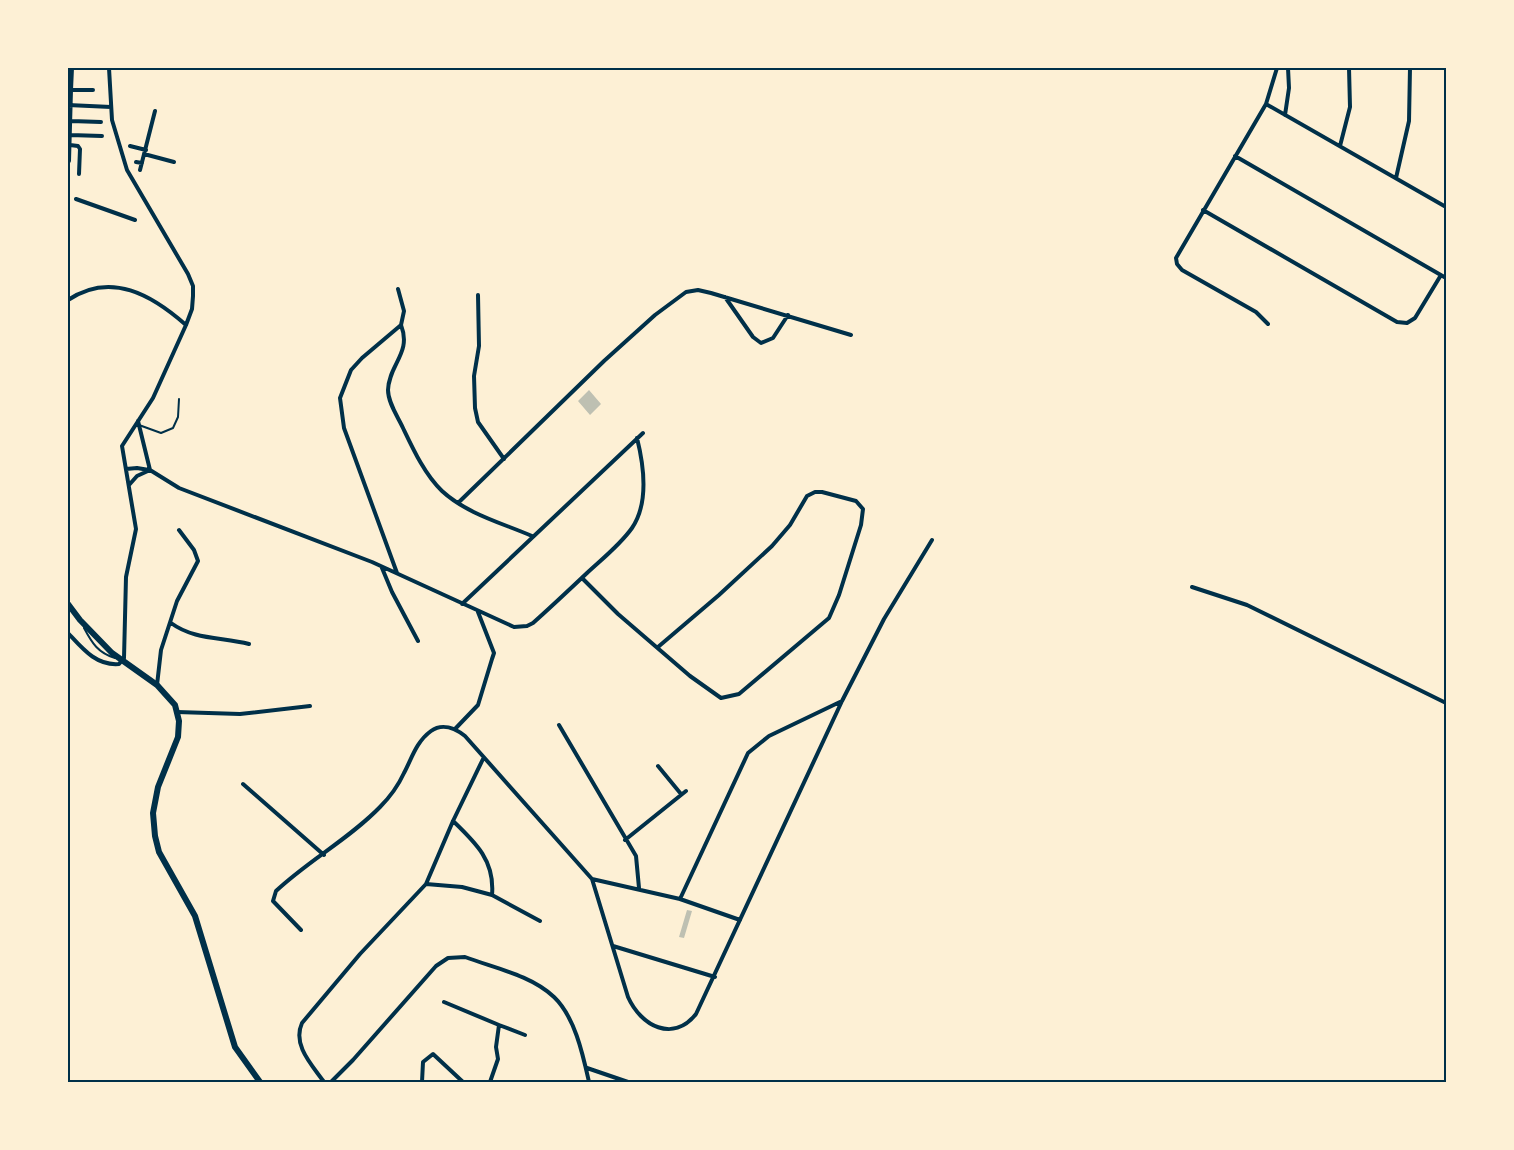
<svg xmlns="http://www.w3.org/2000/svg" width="1514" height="1150" font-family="'Asap Condensed',sans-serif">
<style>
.building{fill:#bec0b2}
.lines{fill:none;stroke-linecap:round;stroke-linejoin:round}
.service{stroke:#003049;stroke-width:2}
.minor{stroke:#003049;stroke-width:4}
.secondary{stroke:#003049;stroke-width:6}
.neatline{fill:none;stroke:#003049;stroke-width:2}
</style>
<rect width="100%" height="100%" fill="#fdf0d5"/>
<!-- building -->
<path class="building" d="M 589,390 L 601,404 L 590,415 L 578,401 Z
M 687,910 L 692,911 L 684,938 L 679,937 Z"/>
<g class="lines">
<!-- service -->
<path class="service" d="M 139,425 L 161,433 L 173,428 L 178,417 L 179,399
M 84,628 C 92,643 98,653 115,658"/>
<!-- minor -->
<path class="minor" d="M 71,90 L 72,68
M 1266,104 L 1446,207
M 68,105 L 111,107
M 1285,115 L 1289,88 L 1288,68
M 71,121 L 101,122
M 70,135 L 102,136
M 70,145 L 78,146 L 80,149 L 79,174
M 130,146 L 146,150
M 1340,146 L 1350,107 L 1349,68
M 144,154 L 174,162
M 1235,156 L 1446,278
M 69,161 L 71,90 L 93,90
M 136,162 L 142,163
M 140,170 L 155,111
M 1396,178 L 1409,121 L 1410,68
M 76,199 L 135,220
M 1203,210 L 1397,322 L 1407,323 L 1415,318 L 1441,275
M 398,289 L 404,311 L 401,325
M 478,295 L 479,346 L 474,376 L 475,408 L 478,422 L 504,459
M 725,297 L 753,337 L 761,343 L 773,338 L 788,315
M 68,300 C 111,271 152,295 186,325
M 1268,324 L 1256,312 L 1182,270 L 1177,264 L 1176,258 L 1266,104 L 1277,68
M 401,325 C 412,353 389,364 388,390 C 388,403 398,417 403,428 C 413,449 425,475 442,491 C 467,514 502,523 532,536
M 138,421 L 150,470 L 179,488 L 372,562 L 514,627 L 527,626 L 533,623 C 551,607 569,590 587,573 C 602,559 620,545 632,528 C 649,503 644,466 637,438
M 126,469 L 137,468 L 149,470
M 129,485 L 137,476 L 150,470
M 458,503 L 604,361 L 655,315 L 686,292 L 698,290 L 711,293 L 851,335
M 382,568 L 392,592 L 418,641
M 397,573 L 344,428 L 340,398 L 351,370 L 362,358 L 401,325
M 582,578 L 618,614 L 690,676 L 721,698 L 739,694 L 829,618 L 839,595 L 861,525 L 863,509 L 856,501 L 822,492 L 815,492 L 807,496 L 790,525 L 772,546 L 719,595 L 658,647
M 1192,587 L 1247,605 L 1446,703
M 462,604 L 643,433
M 171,623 C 194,640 222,637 249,644
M 68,633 C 82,648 96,666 119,664 L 124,658 L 126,577 L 136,529 L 122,446 L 153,398 L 186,325 L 192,309 L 193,296 L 193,286 L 188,274 L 127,170 L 112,120 L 109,68
M 157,685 L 161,650 L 177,601 L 198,561 L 194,550 L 179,530
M 177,712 L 240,714 L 310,706
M 559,725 L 636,856 L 639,888
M 455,729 L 478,705 L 492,659 L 494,653 L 478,612
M 658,766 L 681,794
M 243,784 L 324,855
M 453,821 C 476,843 495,861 492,895
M 625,840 L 686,791
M 592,879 L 680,899 L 740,920
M 426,884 L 462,887 L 492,895 L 540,921
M 680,899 L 748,753 L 769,736 L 842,701
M 301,930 L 273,901 L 276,891 C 309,860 349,839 380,807 C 390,797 398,786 404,773 C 412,758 416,742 431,731 C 442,723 455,728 465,736 L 592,879 L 628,997 C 641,1026 673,1043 696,1014 L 842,701 L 884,619 L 932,540
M 613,946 L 715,977
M 444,1002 L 499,1025 L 496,1047 L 498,1059 L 490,1082
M 499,1025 L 525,1035
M 587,1068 L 628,1082
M 324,1082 C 312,1065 292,1045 302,1023 L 360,954 L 426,884 L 453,821 L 483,759
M 331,1082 L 353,1060 L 436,966 L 448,958 L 465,957 C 494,968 531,975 554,997 C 575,1017 583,1055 589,1082
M 422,1082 L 423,1062 L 433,1054 L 463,1082"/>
<!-- secondary -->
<path class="secondary" d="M 68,604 L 80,620 L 112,653 L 157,685 L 175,705 L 179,721 L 178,737 L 158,787 L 153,813 L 155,836 L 159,852 L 195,916 L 235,1047 L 260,1082"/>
</g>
<!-- border -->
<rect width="1514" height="1150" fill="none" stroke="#fdf0d5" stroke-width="138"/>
<rect x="69" y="69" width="1376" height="1012" class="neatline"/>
</svg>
